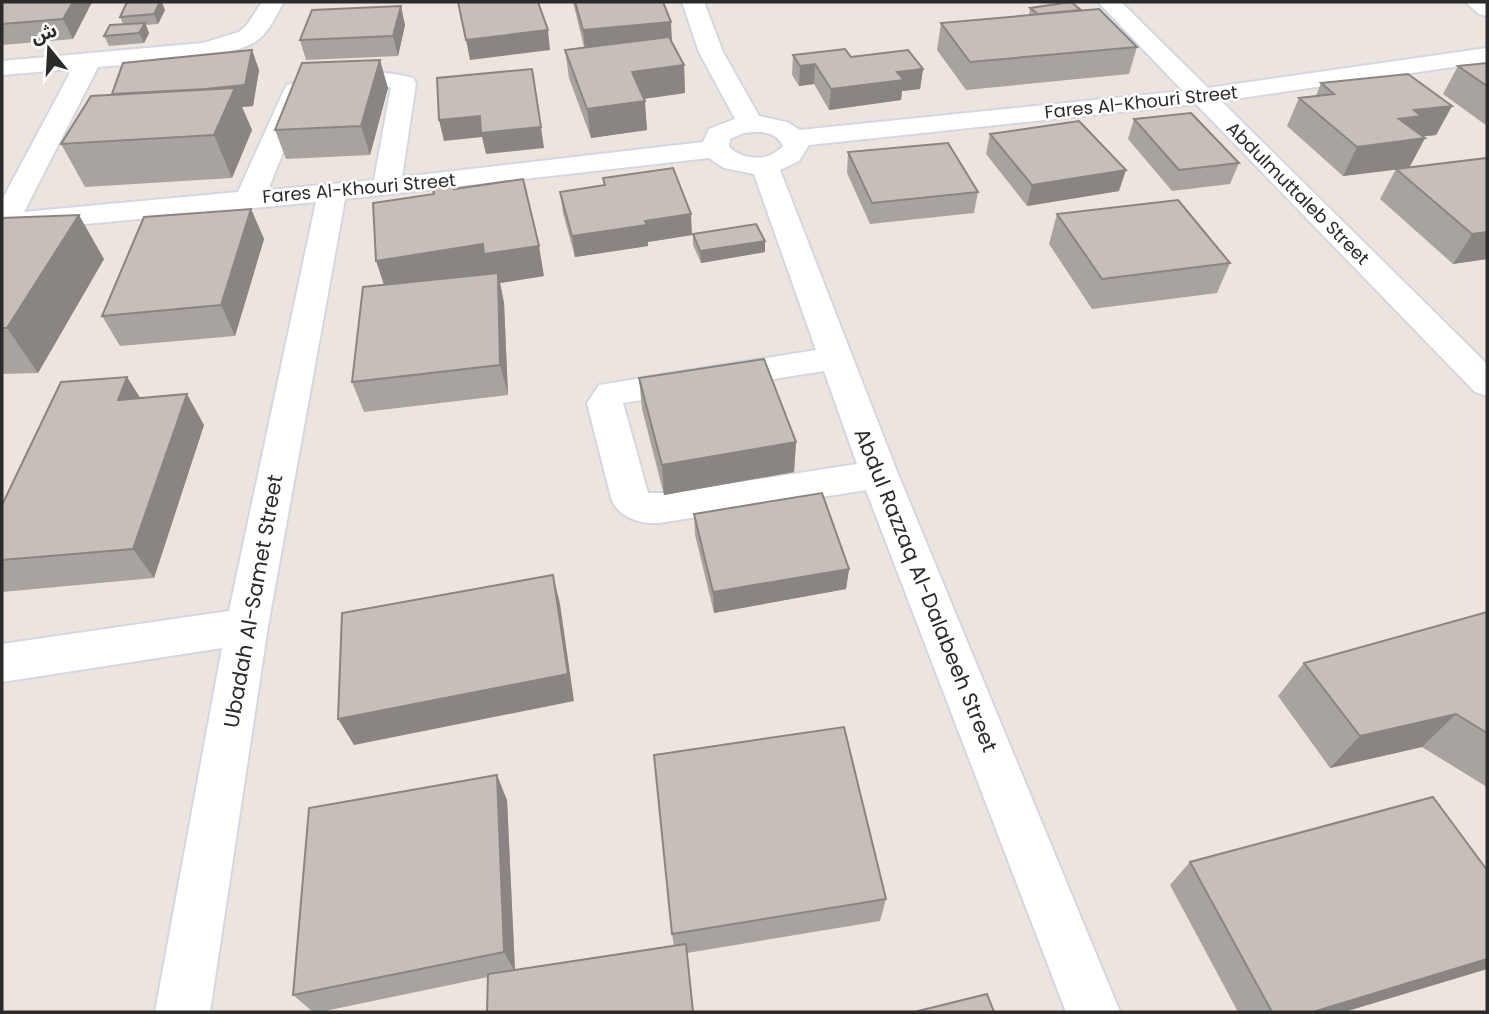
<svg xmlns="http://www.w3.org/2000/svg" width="1489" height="1014" font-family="Poppins,'Noto Sans Arabic',sans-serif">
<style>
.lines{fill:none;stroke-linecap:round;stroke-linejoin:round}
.minor-casing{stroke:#d2d7e4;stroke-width:4}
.minor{fill:#fff;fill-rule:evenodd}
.wall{fill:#a9a39f}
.shaded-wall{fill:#8a8582}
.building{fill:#c5beb9;stroke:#8a8582;stroke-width:2}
.labels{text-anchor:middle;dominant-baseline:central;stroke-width:5;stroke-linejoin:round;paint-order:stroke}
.far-street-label{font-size:18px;fill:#2b2b2b;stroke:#fff}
.street-label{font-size:21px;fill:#2b2b2b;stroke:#fff}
</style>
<rect width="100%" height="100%" fill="#ede4dd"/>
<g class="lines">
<!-- minor casing -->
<g class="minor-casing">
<path id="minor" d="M 262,2 L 284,2 C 276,15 268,34 255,42 C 219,62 140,63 98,67 L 24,212 L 238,192 L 284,90 L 287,85 C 326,74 374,67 413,78 L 416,83 L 402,177 L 703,142 L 709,129 L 735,119 L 699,52 L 682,2 L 704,2 L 723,52 L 759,116 L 787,122 L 800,130 L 1183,91 L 1098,2 L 1121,2 L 1208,88 L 1487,48 L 1487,62 L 1221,101 L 1487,364 L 1487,396 L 1475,392 L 1196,104 L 809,145 L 799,161 L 780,170 L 898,474 L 1120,1012 L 1066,1012 L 866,490 L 659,523 C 639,524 621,518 612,501 L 587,403 L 599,385 L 816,350 L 754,174 L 724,168 L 709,158 L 345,199 L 268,626 L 210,1012 L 155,1012 L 222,648 L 2,682 L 2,644 L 229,611 L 316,202 L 2,232 L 2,200 L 72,69 L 2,75 L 2,61 L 203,43 L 239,32 L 247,25 ZM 391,87 L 374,180 L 268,190 L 306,95 L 318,91 ZM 744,133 C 759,131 775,130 783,146 C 768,162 745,161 729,147 L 730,139 ZM 824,371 L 857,464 L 669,493 L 648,493 L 623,403 Z
M 1465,2 L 1487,2 L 1487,16 L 1479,14 Z"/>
</g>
<!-- minor -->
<use href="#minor" class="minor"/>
</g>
<!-- wall -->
<path class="wall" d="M 2,2 L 92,2 L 73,39 L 2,45 Z
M 573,2 L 663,2 L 672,41 L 684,65 L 685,93 L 644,99 L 647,130 L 591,138 L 569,78 L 565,50 L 584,47 Z
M 1030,8 L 1081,10 L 1137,47 L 1129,74 L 966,90 L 937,50 L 941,23 L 1029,15 Z
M 165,10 L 158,24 L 146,25 L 149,33 L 144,43 L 109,46 L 104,36 L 123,24 L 120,17 Z
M 405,25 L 398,56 L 306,60 L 300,40 Z
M 252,50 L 259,70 L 253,106 L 242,107 L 252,130 L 232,178 L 85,187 L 61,144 L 112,94 Z
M 793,55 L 851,57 L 923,69 L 920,89 L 902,91 L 901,100 L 829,110 L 814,84 L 799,86 L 792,75 Z
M 1487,63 L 1487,126 L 1443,94 L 1458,66 Z
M 1321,83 L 1452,106 L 1436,135 L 1422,136 L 1425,138 L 1409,168 L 1343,176 L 1287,126 L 1299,98 L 1316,96 Z
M 388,88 L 370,155 L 286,159 L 275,130 Z
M 1134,119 L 1239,163 L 1230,184 L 1172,191 L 1128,139 Z
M 990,134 L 1119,191 L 1027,206 L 986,154 Z
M 848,152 L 978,192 L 974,213 L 870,224 L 847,173 Z
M 1487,158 L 1487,259 L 1453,264 L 1380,199 L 1396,169 Z
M 603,178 L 692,235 L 648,242 L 648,246 L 575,257 L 563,213 L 560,192 L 604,185 Z
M 455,188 L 544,276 L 500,283 L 504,303 L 508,395 L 364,412 L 352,382 L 384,285 L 434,194 Z
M 251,209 L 264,239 L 235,336 L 120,346 L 102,316 Z
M 1057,214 L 1230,263 L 1217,293 L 1092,309 L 1049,244 Z
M 2,218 L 104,259 L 38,373 L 2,374 Z
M 693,234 L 765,252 L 701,263 L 693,245 Z
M 127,377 L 140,398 L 204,425 L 154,578 L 2,592 L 2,505 Z
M 639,378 L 796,442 L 794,472 L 664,495 L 642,409 Z
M 694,514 L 849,569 L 846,589 L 714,613 L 695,535 Z
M 1487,612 L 1487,787 L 1422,747 L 1330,768 L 1278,696 L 1304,663 Z
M 507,800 L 515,970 L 674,946 L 672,934 L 886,899 L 880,921 L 687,953 L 694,1012 L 487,1012 L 488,977 L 320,1012 L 313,1012 L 293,995 Z
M 1190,862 L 1487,969 L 1344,1012 L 1238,1012 L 1170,885 Z"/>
<!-- shaded-wall -->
<path class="shaded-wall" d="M 73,2 L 92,2 L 73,39 L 63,19 Z
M 160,2 L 162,2 L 165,10 L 158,24 L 154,14 Z
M 401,6 L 405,25 L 398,56 L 393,36 Z
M 671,22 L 672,41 L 585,50 L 583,30 Z
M 145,23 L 149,33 L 144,43 L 139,33 Z
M 548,30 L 550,50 L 470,60 L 466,40 Z
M 252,50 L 259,70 L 253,106 L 242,107 L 252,130 L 232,178 L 214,135 L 120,120 Z
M 380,60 L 388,88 L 370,155 L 361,126 Z
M 815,64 L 814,84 L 799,86 L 800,66 Z
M 684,65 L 685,93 L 635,100 L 632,72 Z
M 923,69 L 920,89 L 902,91 L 901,100 L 829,110 L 831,89 L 897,72 Z
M 645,101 L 647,130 L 591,138 L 587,109 Z
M 1452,106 L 1436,135 L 1410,138 L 1425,138 L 1409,168 L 1343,176 L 1357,147 L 1399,119 L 1414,110 Z
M 480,116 L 541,127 L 544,148 L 486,154 L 482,137 L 444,141 L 439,120 Z
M 1126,170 L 1119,191 L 1027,206 L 1032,185 Z
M 251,209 L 264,239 L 235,336 L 221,305 Z
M 691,214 L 692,235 L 648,242 L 648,246 L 575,257 L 572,236 L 645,221 Z
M 79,215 L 104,259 L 38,373 L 7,328 Z
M 1487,232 L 1487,259 L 1453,264 L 1472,234 Z
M 765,241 L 765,252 L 701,263 L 700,251 Z
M 483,244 L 539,246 L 544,276 L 500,283 L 504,303 L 508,395 L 500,365 L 386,291 L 376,261 Z
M 127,377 L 146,407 L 118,400 Z
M 187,394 L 204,425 L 154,578 L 133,549 Z
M 796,442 L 794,472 L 664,495 L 662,465 Z
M 849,569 L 846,589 L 714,613 L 713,592 Z
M 553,575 L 560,604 L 574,701 L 354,745 L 338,719 Z
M 1456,714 L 1422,747 L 1330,768 L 1360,736 Z
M 497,775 L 507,800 L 515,972 L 504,952 Z
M 1487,959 L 1487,969 L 1344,1012 L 1313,1012 Z"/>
<!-- building -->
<path class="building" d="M 2,2 L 73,2 L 63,19 L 2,24 Z
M 127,2 L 160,2 L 154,14 L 120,17 Z
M 458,2 L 538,2 L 548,30 L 466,40 Z
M 575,2 L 663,2 L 671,22 L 583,30 Z
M 1071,2 L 1081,10 L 1038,14 L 1030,8 Z
M 401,6 L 393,36 L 300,40 L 312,10 Z
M 1099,9 L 1137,47 L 970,62 L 941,23 Z
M 145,23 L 139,33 L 104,36 L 110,25 Z
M 669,37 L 684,65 L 632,72 L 645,101 L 587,109 L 565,50 Z
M 845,49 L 851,57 L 908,50 L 923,69 L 897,72 L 904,80 L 831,89 L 815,64 L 800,66 L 793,55 Z
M 252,50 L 245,85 L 205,89 L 112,94 L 123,63 Z
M 380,60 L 361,126 L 275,130 L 302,63 Z
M 1487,63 L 1487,86 L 1458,66 Z
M 532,69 L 541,127 L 481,133 L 480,116 L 439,120 L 437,78 Z
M 1408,74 L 1452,106 L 1414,110 L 1421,116 L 1399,119 L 1425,138 L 1357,147 L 1299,98 L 1334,94 L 1321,83 Z
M 235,88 L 214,135 L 61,144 L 91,96 Z
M 1191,113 L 1239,163 L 1179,170 L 1134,119 Z
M 1079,121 L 1126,170 L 1032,185 L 990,134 Z
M 948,143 L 978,192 L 872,203 L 848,152 Z
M 1487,158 L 1487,232 L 1472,234 L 1396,169 Z
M 673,168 L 691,214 L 645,221 L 647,225 L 572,236 L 560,192 L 605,185 L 603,178 Z
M 523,179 L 539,246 L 484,254 L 483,244 L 376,261 L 373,203 L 434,194 L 432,184 L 454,181 L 454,189 Z
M 1178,200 L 1230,263 L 1102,279 L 1057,214 Z
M 251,209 L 221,305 L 102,316 L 144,217 Z
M 79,215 L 7,328 L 2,328 L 2,218 Z
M 756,224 L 765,241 L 700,251 L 693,234 Z
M 498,273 L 500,365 L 352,382 L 363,287 Z
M 764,359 L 796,442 L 662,465 L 639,378 Z
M 127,377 L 118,400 L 187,394 L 133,549 L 2,560 L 2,505 L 61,382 Z
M 822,493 L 849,569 L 713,592 L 694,514 Z
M 553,575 L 568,674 L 338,719 L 342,613 Z
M 1487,612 L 1487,733 L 1456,714 L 1360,736 L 1304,663 Z
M 844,727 L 886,899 L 672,934 L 654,755 Z
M 497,775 L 504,952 L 293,995 L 309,808 Z
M 1433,797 L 1487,870 L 1487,959 L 1313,1012 L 1272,1012 L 1190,862 Z
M 686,944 L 693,1012 L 487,1012 L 488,974 Z
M 987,994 L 994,1012 L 914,1012 Z"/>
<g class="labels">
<!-- far-street labels -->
<g class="far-street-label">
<text transform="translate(1141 102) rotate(-6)">Fares Al-Khouri Street</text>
<text transform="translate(359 188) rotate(-5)">Fares Al-Khouri Street</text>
<text transform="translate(1298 193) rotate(45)">Abdulmuttaleb Street</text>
</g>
<!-- street labels -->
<g class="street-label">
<text transform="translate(926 590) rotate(68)">Abdul Razzaq Al-Dalabeeh Street</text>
<text transform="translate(253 601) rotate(-80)">Ubadah Al-Samet Street</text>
</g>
</g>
<!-- border -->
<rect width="1489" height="1014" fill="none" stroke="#2b2b2b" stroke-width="7"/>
<!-- north arrow -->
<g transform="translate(49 49) rotate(342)" stroke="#ffffff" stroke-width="5" paint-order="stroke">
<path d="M0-5L12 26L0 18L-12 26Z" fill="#2b2b2b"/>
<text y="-10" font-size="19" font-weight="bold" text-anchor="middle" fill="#2b2b2b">ش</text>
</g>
</svg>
